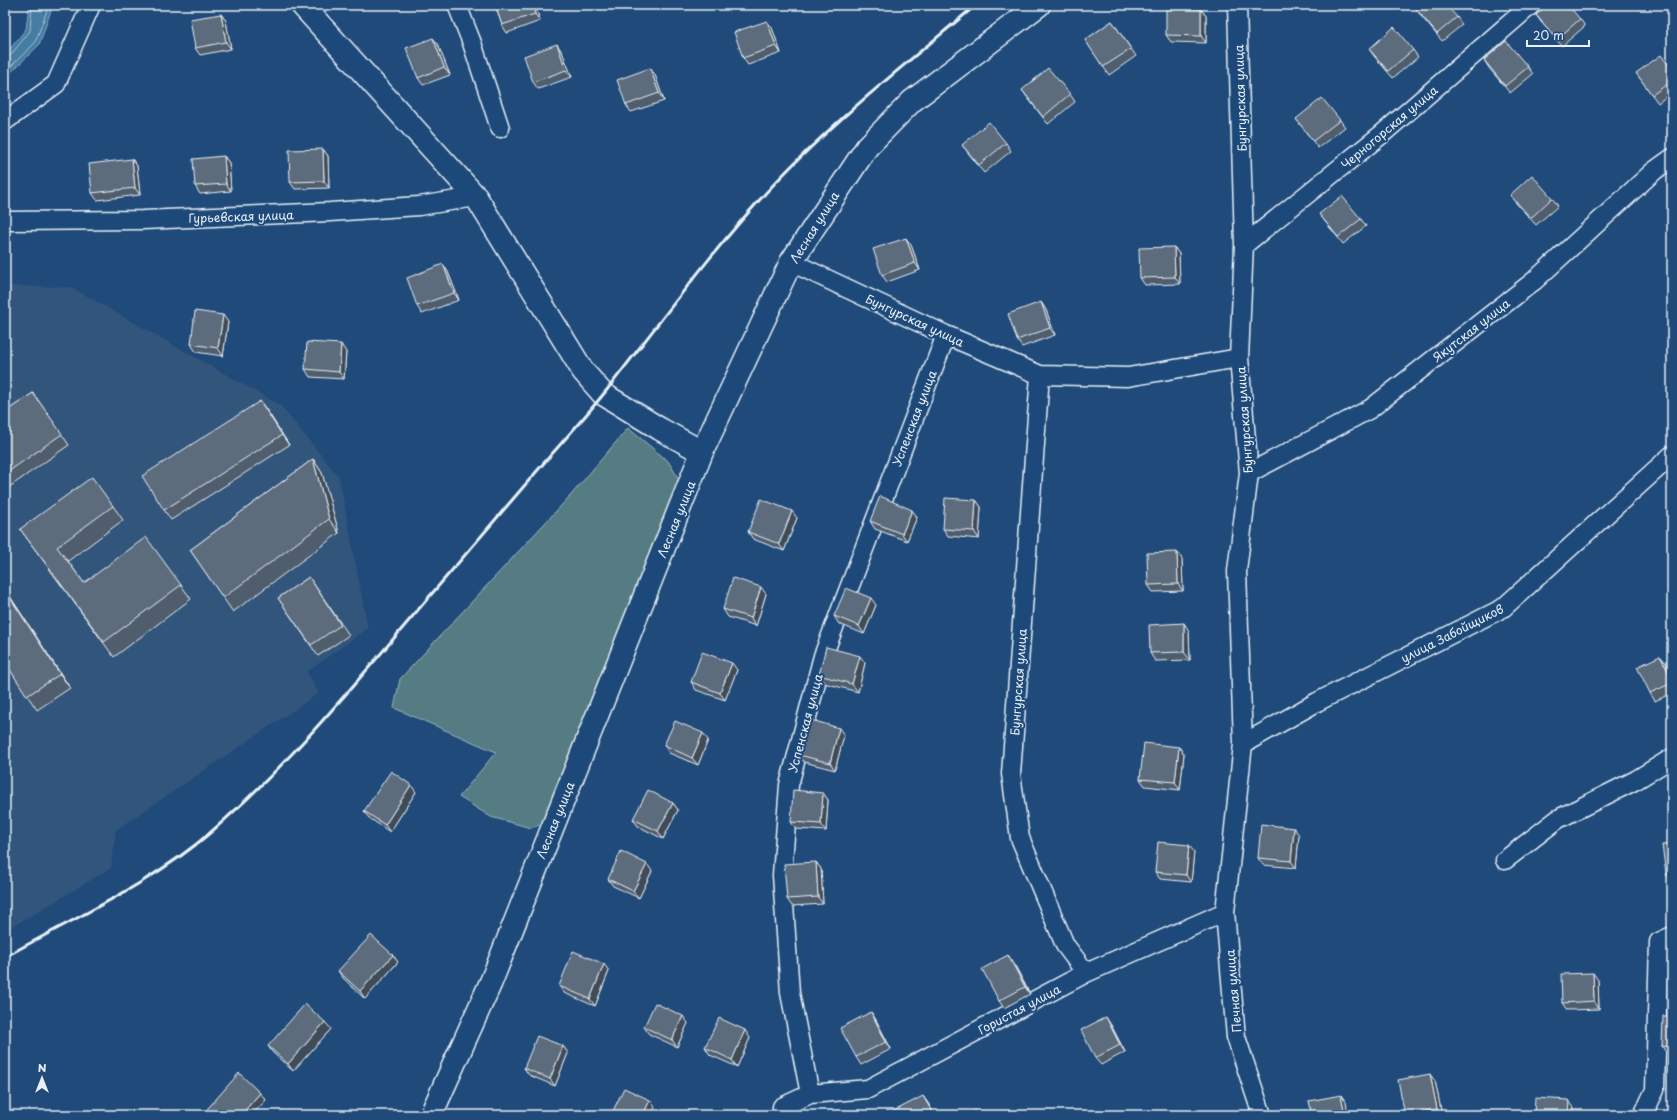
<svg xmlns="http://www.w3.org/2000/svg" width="1677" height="1120" font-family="'Playpen Sans',sans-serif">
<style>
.built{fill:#32547b}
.green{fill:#557c83;stroke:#9eb6be}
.water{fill:#457ba1;stroke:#86aac4}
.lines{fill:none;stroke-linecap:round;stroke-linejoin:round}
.shore{stroke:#a7c2d5;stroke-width:1}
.street-casing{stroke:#e8f1f8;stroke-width:21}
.secondary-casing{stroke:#e8f1f8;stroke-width:25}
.street{stroke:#1f4a7a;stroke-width:18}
.secondary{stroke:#1f4a7a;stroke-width:22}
.rail{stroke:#e8f1f8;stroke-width:3}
.wall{fill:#505d6c;stroke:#e8f1f8}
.shaded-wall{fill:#414c58;stroke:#e8f1f8}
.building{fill:#5d6c7d;stroke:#e8f1f8}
.labels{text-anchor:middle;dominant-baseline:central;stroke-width:4;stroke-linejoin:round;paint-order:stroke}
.street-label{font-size:12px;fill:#e8f1f8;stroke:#1f4a7a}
</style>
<rect width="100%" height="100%" fill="#1f4a7a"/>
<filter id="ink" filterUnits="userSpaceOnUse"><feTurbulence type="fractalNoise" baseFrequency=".025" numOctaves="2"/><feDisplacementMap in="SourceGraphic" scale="8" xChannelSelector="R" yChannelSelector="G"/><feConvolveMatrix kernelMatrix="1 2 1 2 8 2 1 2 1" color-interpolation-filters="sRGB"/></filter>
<g filter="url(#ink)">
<!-- built -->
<path class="built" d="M 5,286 L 71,287 L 280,405 L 339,477 L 368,628 L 307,672 L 319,693 L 116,830 L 111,868 L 5,931 Z"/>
<!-- green -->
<path class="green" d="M 628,428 L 668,461 L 680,481 L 554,820 L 531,828 L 491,817 L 459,797 L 496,752 L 394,708 L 400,679 L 571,495 Z"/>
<!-- water -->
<path class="water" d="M 29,5 L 53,5 L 39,45 L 5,78 L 5,55 L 26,29 Z"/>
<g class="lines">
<!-- shore -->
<path class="shore" d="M 5,57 L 10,56 L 30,31 L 32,5
M 5,72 L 35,43 L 49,5"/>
<!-- street casing -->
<g class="street-casing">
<path id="street" d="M 457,5 L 472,43 L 500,128
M 1237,5 L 1244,245 L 1239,358 L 1249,473 L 1237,571 L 1243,744 L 1225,912 L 1236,1037 L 1262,1115
M 5,121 L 56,84 L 91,5
M 5,221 L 143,220 L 330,212 L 419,206 L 476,197
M 1244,245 L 1382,134 L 1531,5
M 791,262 L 946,335 L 1040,375 L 1128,377 L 1239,358
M 1040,375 L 1011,774 L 1020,838 L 1065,945 L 1086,973
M 1249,473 L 1370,409 L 1534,281 L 1654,171 L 1672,158
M 1243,744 L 1317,702 L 1503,608 L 1672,455
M 1505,860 L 1558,819 L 1636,780 L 1672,758
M 810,1094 L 868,1089 L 1086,973 L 1225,912
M 781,1115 L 782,1107 L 810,1094 L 790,993 L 782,875 L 789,785 L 823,656 L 946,335
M 1643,1115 L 1655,1090 L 1659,942 L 1672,936"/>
</g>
<!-- secondary casing -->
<g class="secondary-casing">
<path id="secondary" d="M 302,5 L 476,197 L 583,371 L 603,394 L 660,429 L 702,452
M 431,1115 L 491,982 L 702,452 L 791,262 L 867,147 L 912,101 L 1039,5"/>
</g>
<!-- street -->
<use href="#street" class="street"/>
<!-- secondary -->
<use href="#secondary" class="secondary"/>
<!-- rail -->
<path class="rail" d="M 5,957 C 72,919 153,883 211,832 C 294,760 363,674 435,590 C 471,548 507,506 543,464 C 564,440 586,416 606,391 C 661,321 714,248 775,183 C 837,118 908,62 976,5"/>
</g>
<!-- wall -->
<path class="wall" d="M 495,5 L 535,5 L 540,21 L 507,33 L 502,25 Z
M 1201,9 L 1206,16 L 1206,43 L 1171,42 L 1166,35 Z
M 1416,9 L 1457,17 L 1462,25 L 1442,41 L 1421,16 Z
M 221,14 L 226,21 L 231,49 L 200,55 L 195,48 Z
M 1536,15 L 1580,19 L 1585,26 L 1562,46 L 1541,22 Z
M 1112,21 L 1136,56 L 1109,75 L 1085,40 Z
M 772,28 L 781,53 L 748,65 L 743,58 Z
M 433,38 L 438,45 L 450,75 L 423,85 L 418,78 Z
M 1369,49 L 1413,50 L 1418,57 L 1393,78 L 1374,56 Z
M 562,52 L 572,77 L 538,89 L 533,82 Z
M 1484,60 L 1528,67 L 1533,74 L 1510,93 L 1489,68 Z
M 650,68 L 655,75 L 664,101 L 631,112 L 626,105 Z
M 1672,70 L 1672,92 L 1658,103 L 1636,73 Z
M 1022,90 L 1070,94 L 1075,102 L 1048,124 L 1027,97 Z
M 1296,119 L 1340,120 L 1345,127 L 1318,148 Z
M 1006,143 L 1011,151 L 984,173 L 962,145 Z
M 323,149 L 328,156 L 329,188 L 295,189 L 290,182 Z
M 224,156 L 229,163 L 231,191 L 200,194 L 195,186 Z
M 132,159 L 137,166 L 140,195 L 97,200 L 92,193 Z
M 1510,195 L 1552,198 L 1558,206 L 1536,225 L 1515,202 Z
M 1319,214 L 1361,219 L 1366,226 L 1343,244 Z
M 911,245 L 920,270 L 887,282 L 882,275 Z
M 1174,247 L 1179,254 L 1180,284 L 1145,285 L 1140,278 Z
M 443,264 L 448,272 L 459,300 L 422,314 L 417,306 Z
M 1041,302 L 1046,310 L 1055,335 L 1022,347 L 1017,340 Z
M 228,322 L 223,356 L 196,352 L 191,344 Z
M 346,352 L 344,379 L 310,377 L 305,369 Z
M 33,393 L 69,445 L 5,490 L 5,412 Z
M 268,412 L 289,445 L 171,520 L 164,510 Z
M 313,459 L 322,473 L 339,533 L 233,612 L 190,550 Z
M 976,500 L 981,507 L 979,539 L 948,536 L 943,529 Z
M 113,506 L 123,520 L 68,561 L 84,583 L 181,585 L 191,599 L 114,657 L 20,529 Z
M 917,517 L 907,541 L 875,529 L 870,521 Z
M 797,518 L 784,551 L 753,539 L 748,532 Z
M 1177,552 L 1182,559 L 1183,591 L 1153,592 L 1148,585 Z
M 309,577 L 349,635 L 318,656 L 278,598 Z
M 5,589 L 70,688 L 37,710 L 5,662 Z
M 766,594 L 756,626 L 728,617 L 723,609 Z
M 876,605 L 864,634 L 839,624 L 834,616 Z
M 1189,631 L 1190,660 L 1155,661 L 1150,653 Z
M 1660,656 L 1666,663 L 1672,676 L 1672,693 L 1655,701 L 1650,693 Z
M 865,663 L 858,692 L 824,683 L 819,675 Z
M 737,670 L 725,700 L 696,690 L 691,682 Z
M 844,735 L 835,770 L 804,762 L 799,755 Z
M 708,740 L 698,765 L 669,753 L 664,745 Z
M 1179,747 L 1184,754 L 1180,790 L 1145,786 L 1140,779 Z
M 416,792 L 390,832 L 369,818 L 364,811 Z
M 823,793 L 828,800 L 826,831 L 796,829 L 791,822 Z
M 673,803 L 678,810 L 663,839 L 638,826 L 633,819 Z
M 1299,835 L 1296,868 L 1263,865 L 1258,858 Z
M 1672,844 L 1672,881 L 1671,881 L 1666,874 Z
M 1194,852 L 1191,882 L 1160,879 L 1155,872 Z
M 816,862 L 821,869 L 823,904 L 792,906 L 787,899 Z
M 652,871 L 639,898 L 613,886 L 608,879 Z
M 398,962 L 365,999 L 343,978 L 338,971 Z
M 1013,962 L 1030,994 L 1004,1008 L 999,1001 Z
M 609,971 L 595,1006 L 564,993 L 559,986 Z
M 1598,980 L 1599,1009 L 1567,1010 L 1562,1003 Z
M 871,1012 L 876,1020 L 891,1049 L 861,1065 L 856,1057 Z
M 1672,1016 L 1672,1054 L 1667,1054 L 1662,1046 Z
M 688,1023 L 677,1047 L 649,1034 L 644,1027 Z
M 1111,1025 L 1125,1052 L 1101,1065 L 1095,1058 Z
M 331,1029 L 293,1071 L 273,1053 L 268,1046 Z
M 750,1038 L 737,1067 L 710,1055 L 705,1047 Z
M 563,1046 L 568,1053 L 555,1086 L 529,1075 L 524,1068 Z
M 1435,1081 L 1442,1115 L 1405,1115 Z"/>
<!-- shaded-wall -->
<path class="shaded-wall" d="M 532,5 L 535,5 L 540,21 L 535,14 Z
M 1201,9 L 1206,16 L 1206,43 L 1201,36 Z
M 221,14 L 226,21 L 231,49 L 226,42 Z
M 767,21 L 772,28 L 781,53 L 776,46 Z
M 433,38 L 438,45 L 450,75 L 444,67 Z
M 557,44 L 562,52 L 572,77 L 566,70 Z
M 650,68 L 655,75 L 664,101 L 659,93 Z
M 323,149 L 328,156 L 329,188 L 324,181 Z
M 224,156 L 229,163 L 231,191 L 226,184 Z
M 132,159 L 137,166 L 140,195 L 135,188 Z
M 906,238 L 911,245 L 920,270 L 915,263 Z
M 1174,247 L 1179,254 L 1180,284 L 1175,277 Z
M 443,264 L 448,272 L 459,300 L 454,293 Z
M 1041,302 L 1046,310 L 1055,335 L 1050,328 Z
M 223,315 L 228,322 L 223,356 L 218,348 Z
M 341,344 L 346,352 L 344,379 L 339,372 Z
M 260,401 L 268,412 L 289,445 L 282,435 Z
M 313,459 L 322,473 L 339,533 L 329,519 Z
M 976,500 L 981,507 L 979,539 L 974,531 Z
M 912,510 L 917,517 L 907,541 L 902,534 Z
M 792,511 L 797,518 L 784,551 L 779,544 Z
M 1177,552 L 1182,559 L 1183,591 L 1178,584 Z
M 761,587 L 766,594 L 756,626 L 751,618 Z
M 5,589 L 70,688 L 60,674 Z
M 871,598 L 876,605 L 864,634 L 859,626 Z
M 1184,623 L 1189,631 L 1190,660 L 1184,652 Z
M 860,656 L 865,663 L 858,692 L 852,684 Z
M 1660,656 L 1666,663 L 1672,676 L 1672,679 Z
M 732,663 L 737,670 L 725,700 L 720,693 Z
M 839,728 L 844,735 L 835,770 L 830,763 Z
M 703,733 L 708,740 L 698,765 L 692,758 Z
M 1179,747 L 1184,754 L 1180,790 L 1175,782 Z
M 411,785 L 416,792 L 390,832 L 385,825 Z
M 823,793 L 828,800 L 826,831 L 821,824 Z
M 673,803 L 678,810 L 663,839 L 658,831 Z
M 1294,828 L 1299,835 L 1296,868 L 1291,861 Z
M 1189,845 L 1194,852 L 1191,882 L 1186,875 Z
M 816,862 L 821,869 L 823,904 L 818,897 Z
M 647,864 L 652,871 L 639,898 L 633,891 Z
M 393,955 L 398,962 L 365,999 L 360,991 Z
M 1008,955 L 1013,962 L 1030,994 L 1025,987 Z
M 604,964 L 609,971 L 595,1006 L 590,999 Z
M 1593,973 L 1598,980 L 1599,1009 L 1594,1001 Z
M 871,1012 L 876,1020 L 891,1049 L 886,1042 Z
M 683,1016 L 688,1023 L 677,1047 L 672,1040 Z
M 1106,1017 L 1111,1025 L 1125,1052 L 1120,1045 Z
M 325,1022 L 331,1029 L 293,1071 L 288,1064 Z
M 745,1030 L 750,1038 L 737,1067 L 732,1060 Z
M 563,1046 L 568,1053 L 555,1086 L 550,1079 Z
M 1430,1074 L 1435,1081 L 1442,1115 L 1437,1109 Z
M 260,1093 L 266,1100 L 252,1115 L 241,1115 Z
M 1341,1095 L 1346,1102 L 1348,1115 L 1345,1115 Z
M 923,1096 L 928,1103 L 935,1115 L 934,1115 Z
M 650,1100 L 655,1107 L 651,1115 L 643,1115 Z
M 1569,1100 L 1574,1108 L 1573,1115 L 1568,1115 Z"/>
<!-- building -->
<path class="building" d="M 495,5 L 532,5 L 535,14 L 502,25 Z
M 1420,5 L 1446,5 L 1457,17 L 1437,34 L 1416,9 Z
M 1547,5 L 1568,5 L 1580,19 L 1557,39 L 1536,15 Z
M 1166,8 L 1201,9 L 1201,36 L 1166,35 Z
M 221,14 L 226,42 L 195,48 L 190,19 Z
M 767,21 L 776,46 L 743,58 L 734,32 Z
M 1112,21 L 1131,49 L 1103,67 L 1085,40 Z
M 1394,27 L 1413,50 L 1388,71 L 1369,49 Z
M 433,38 L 444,67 L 418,78 L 406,48 Z
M 1506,41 L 1528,67 L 1505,86 L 1484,60 Z
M 557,44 L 566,70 L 533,82 L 524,56 Z
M 1661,55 L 1672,70 L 1672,81 L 1652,95 L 1636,73 Z
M 650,68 L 659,93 L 626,105 L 617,80 Z
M 1048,68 L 1070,94 L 1043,117 L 1022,90 Z
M 1322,98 L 1340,120 L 1313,141 L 1296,119 Z
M 989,122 L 1006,143 L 979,165 L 962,145 Z
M 323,149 L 324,181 L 290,182 L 289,150 Z
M 224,156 L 226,184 L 195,186 L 193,159 Z
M 132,159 L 135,188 L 92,193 L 89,164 Z
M 1532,175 L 1552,198 L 1531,218 L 1510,195 Z
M 1342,196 L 1361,219 L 1338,237 L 1319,214 Z
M 906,238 L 915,263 L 882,275 L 873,249 Z
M 1174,247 L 1175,277 L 1140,278 L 1139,248 Z
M 443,264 L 454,293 L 417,306 L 407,278 Z
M 1041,302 L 1050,328 L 1017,340 L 1008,314 Z
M 195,311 L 223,315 L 218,348 L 191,344 Z
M 307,342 L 341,344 L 339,372 L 305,369 Z
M 33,393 L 62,434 L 5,474 L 5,412 Z
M 260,401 L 282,435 L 164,510 L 142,476 Z
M 313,459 L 329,519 L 223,598 L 190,550 Z
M 92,477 L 113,506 L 57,547 L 84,583 L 146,537 L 181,585 L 104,642 L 20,529 Z
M 880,496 L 912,510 L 902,534 L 870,521 Z
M 945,498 L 976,500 L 974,531 L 943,529 Z
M 761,499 L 792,511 L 779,544 L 748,532 Z
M 1177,552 L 1178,584 L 1148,585 L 1147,553 Z
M 309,577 L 341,625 L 311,645 L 278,598 Z
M 733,578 L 761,587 L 751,618 L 723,609 Z
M 846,588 L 871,598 L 859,626 L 834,616 Z
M 5,590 L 60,674 L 27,696 L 5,662 Z
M 1184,623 L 1184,652 L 1150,653 L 1149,625 Z
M 826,647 L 860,656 L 852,684 L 819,675 Z
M 702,652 L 732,663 L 720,693 L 691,682 Z
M 1660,656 L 1672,679 L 1672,683 L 1650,693 L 1637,667 Z
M 808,719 L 839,728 L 830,763 L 799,755 Z
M 675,721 L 703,733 L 692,758 L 664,745 Z
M 1144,743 L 1179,747 L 1175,782 L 1140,779 Z
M 391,771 L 411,785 L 385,825 L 364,811 Z
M 648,790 L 673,803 L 658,831 L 633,819 Z
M 793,790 L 823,793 L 821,824 L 791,822 Z
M 1261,824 L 1294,828 L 1291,861 L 1258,858 Z
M 1158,842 L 1189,845 L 1186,875 L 1155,872 Z
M 1672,844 L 1672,873 L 1666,874 L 1662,845 Z
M 621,851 L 647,864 L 633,891 L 608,879 Z
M 816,862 L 818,897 L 787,899 L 784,864 Z
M 371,935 L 393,955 L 360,991 L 338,971 Z
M 573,951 L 604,964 L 590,999 L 559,986 Z
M 1008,955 L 1025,987 L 999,1001 L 982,969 Z
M 1593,973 L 1594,1001 L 1562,1003 L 1561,974 Z
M 655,1003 L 683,1016 L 672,1040 L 644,1027 Z
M 305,1004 L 325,1022 L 288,1064 L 268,1046 Z
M 871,1012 L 886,1042 L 856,1057 L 840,1028 Z
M 1663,1016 L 1672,1016 L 1672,1047 L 1662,1046 Z
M 1106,1017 L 1120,1045 L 1095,1058 L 1081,1030 Z
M 719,1018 L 745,1030 L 732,1060 L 705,1047 Z
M 537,1036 L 563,1046 L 550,1079 L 524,1068 Z
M 239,1073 L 260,1093 L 241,1115 L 202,1115 Z
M 1430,1074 L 1437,1109 L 1405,1115 L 1398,1080 Z
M 624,1088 L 650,1100 L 643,1115 L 611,1115 Z
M 1341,1095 L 1345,1115 L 1312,1115 L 1309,1101 Z
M 923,1096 L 934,1115 L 893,1115 L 892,1112 Z
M 1535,1098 L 1569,1100 L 1568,1115 L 1534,1115 Z
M 1481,1109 L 1484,1115 L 1466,1115 Z
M 975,1111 L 977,1115 L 963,1115 Z"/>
</g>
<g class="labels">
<!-- street labels -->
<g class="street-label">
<text transform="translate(1240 98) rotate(-92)">Бунгурская улица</text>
<text transform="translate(1389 127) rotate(-40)">Черногорская улица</text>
<text transform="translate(241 216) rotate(-2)">Гурьевская улица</text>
<text transform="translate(814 227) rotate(-58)">Лесная улица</text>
<text transform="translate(915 320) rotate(25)">Бунгурская улица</text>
<text transform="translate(1471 330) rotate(-38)">Якутская улица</text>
<text transform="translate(914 418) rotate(-69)">Успенская улица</text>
<text transform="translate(1244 420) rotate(-94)">Бунгурская улица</text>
<text transform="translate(676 519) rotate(-68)">Лесная улица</text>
<text transform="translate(1452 633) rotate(-27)">улица Забойщиков</text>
<text transform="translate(1018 682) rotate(-86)">Бунгурская улица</text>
<text transform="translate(805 723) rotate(-75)">Успенская улица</text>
<text transform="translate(555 820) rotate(-68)">Лесная улица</text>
<text transform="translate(1233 991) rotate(-95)">Печная улица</text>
<text transform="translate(1019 1009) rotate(-28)">Гористая улица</text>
</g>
</g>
<!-- margin -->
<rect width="1677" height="1120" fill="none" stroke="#1f4a7a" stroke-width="20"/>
<rect x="10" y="10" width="1657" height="1100" fill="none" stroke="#e8f1f8" stroke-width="1.5" filter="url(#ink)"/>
<!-- north arrow -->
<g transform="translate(42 1078)" stroke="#1f4a7a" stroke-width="3" paint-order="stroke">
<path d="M0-3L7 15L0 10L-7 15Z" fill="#e8f1f8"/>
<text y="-6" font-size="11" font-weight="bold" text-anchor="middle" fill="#e8f1f8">N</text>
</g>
<!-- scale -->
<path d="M1527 40v6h62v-6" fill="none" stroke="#e8f1f8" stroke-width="2"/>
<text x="1533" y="40" font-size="12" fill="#e8f1f8" stroke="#1f4a7a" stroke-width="3" paint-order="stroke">20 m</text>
</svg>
